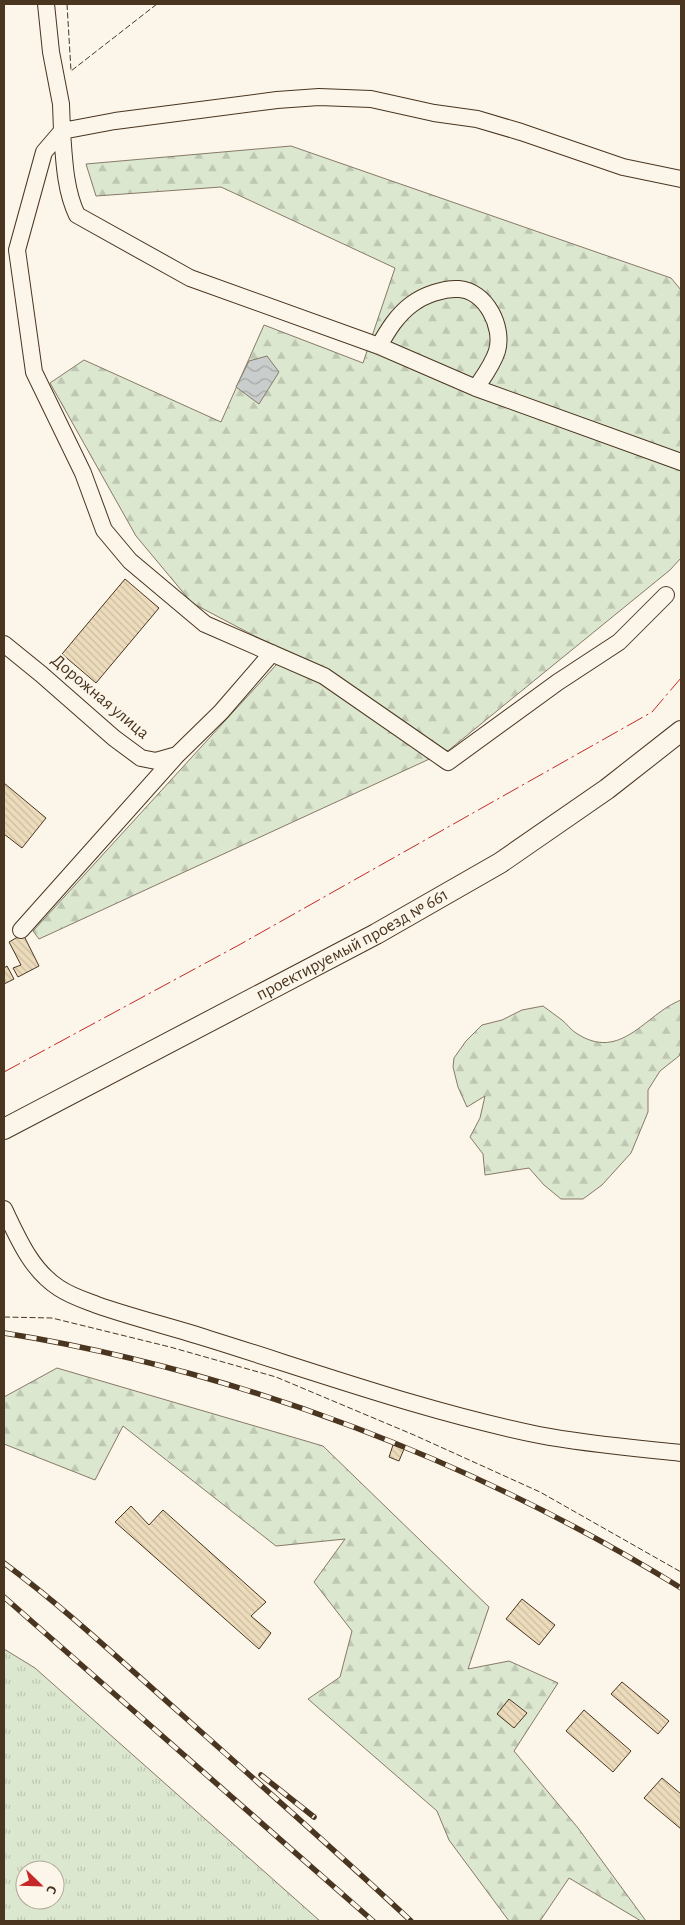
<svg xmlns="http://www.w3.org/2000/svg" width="685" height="1925" font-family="'Alegreya Sans',sans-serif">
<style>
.grass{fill:url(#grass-tufts);stroke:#887966;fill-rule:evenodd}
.forest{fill:url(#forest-firs);stroke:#887966}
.water{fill:url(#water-waves);stroke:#887966}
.building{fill:url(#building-back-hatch);stroke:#4a3520}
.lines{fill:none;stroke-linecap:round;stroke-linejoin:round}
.minor-casing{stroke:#4a3520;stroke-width:18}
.major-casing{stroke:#4a3520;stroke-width:22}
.minor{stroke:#fbf6e9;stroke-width:16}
.major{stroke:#fbf6e9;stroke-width:20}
.rail-casing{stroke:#4a3520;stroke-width:5.5}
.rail{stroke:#fbf6e9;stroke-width:4;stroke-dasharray:11;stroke-linecap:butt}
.fence{stroke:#4a3520;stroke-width:1;stroke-dasharray:6 2.5;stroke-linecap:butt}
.power{stroke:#c62828;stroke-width:1;stroke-dasharray:18 4 2.5 4;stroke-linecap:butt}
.labels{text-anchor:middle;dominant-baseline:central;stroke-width:4;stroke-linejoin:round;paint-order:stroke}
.street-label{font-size:18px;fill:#4a3520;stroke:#fbf6e9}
</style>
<defs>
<pattern id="grass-tufts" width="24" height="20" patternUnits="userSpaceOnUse" patternTransform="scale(1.25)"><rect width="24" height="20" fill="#dce7d0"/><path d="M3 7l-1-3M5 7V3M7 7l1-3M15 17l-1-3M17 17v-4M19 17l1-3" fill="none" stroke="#bec7b2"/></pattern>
<pattern id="forest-firs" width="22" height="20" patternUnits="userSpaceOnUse" patternTransform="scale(1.25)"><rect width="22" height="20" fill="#dce7d0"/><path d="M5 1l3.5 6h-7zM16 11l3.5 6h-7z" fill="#bec7b2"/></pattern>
<pattern id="water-waves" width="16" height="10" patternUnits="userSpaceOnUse" patternTransform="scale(1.25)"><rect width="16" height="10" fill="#c9cecd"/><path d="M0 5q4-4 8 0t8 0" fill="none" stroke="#a5a8a6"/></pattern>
<pattern id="building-back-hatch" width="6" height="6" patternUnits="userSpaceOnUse" patternTransform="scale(1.25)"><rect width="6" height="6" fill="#ecdcbc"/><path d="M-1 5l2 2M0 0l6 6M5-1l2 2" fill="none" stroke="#ccbda1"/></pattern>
</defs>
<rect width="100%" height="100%" fill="#fbf6e9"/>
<!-- grass -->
<path class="grass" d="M 4,1649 L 35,1668 L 320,1921 L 4,1921 ZM 25,1870 L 55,1870 L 55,1900 L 25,1900 Z"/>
<!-- forest -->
<path class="forest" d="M 291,146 L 671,278 L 681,290 L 681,558 L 670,570 L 449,750 L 39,939 L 33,931 L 287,653 L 192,603 L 136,536 L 50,383 L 84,360 L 221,422 L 264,325 L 363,363 L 395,268 L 221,187 L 96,196 L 86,164 Z
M 681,1000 L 681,1051 L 679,1056 L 660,1071 L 648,1090 L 648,1112 L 631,1153 L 602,1185 L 583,1199 L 561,1199 L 544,1185 L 529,1168 L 485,1175 L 483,1154 L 470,1137 L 480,1118 L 485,1096 L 467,1107 L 458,1087 L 453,1067 L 454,1058 L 466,1041 L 482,1025 L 502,1020 L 522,1010 L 543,1006 C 549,1011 556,1015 562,1020 C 567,1024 571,1030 576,1033 C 621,1063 645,1014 681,1000 Z
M 57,1368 L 323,1446 L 489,1607 L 468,1669 L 509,1661 L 558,1683 L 514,1751 L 578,1828 L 646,1921 L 641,1921 L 569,1878 L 540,1921 L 509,1921 L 449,1840 L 437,1811 L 308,1699 L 340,1677 L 352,1631 L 314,1582 L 345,1539 L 276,1546 L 123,1426 L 95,1480 L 4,1444 L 4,1397 Z"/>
<!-- water -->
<path class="water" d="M 267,356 L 279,372 L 259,404 L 236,387 L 249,361 Z"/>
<!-- building -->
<path class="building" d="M 125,579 L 159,608 L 96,683 L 62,654 Z
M 4,783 L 46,818 L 22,848 L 4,834 Z
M 23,934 L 39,966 L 18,977 L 13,968 L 21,965 L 9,942 Z
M 7,966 L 14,979 L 4,984 L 4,968 Z
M 393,1445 L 404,1449 L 399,1461 L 389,1457 Z
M 131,1506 L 149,1525 L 163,1510 L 266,1602 L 251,1616 L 271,1633 L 259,1649 L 115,1522 Z
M 522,1599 L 555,1625 L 539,1645 L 506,1619 Z
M 622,1682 L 669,1721 L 658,1734 L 611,1694 Z
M 509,1699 L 527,1713 L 514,1728 L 497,1714 Z
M 584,1710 L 631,1751 L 613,1772 L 566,1731 Z
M 662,1778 L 681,1794 L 681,1829 L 644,1798 Z"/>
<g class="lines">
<!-- minor casing -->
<g class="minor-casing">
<path id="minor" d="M 46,4 L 51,52 L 61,104 L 62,131 L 44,152 L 17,250 L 34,372 L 83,473 L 104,530 L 130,561 L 205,624 L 324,676 L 448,762 L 558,682 L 619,642 L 666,595
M 681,179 L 623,167 L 521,132 L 477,119 L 434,113 L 371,99 L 319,97 L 277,100 L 115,121 L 62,131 C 64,159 65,190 77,215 L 190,278 L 379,346 L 476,388 L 681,462
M 379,346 C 388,330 397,315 412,304 C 424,295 444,288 459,289 C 486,291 504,327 497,351 C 493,364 484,376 476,388
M 4,644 L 41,674 L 114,738 L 141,758 L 156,761 L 177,755
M 21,930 L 177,755 L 221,712 L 272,653
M 4,1209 C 18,1238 31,1270 59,1288 C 71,1296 84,1300 97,1305 C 134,1318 172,1327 209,1339 C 318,1373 427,1412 539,1435 C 586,1444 634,1448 681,1453"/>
</g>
<!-- major casing -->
<g class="major-casing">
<g id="major">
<path id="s1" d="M 4,1129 L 376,934 L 500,863 L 607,789 L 681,731"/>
</g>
</g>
<!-- minor -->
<use href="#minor" class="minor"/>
<!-- major -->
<use href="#major" class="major"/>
<!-- rail casing -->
<g class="rail-casing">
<path id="rail" d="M 4,1333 C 241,1371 477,1462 681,1588
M 4,1563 C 66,1609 122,1662 180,1713 C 257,1782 335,1850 411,1921
M 4,1597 L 373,1921
M 261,1775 L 314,1817"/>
</g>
<!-- rail -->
<use href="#rail" class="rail"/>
<!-- fence -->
<path class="fence" d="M 67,4 L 71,71 L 157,4
M 4,1317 L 52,1318 L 170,1347 L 276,1377 L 414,1435 L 540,1492 L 681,1572"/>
<!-- power -->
<path class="power" d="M 4,1072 L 239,945 L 652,712 L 681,678"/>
</g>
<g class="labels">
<!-- street labels -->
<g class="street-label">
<text transform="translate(100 697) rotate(40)">Дорожная улица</text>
<text stroke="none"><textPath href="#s1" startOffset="394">проектируемый проезд № 661</textPath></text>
</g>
</g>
<!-- border -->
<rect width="685" height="1925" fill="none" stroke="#4a3520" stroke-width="10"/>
<!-- north arrow -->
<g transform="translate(40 1885) rotate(113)"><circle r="24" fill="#fbf6e9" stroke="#b4a999"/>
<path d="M0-4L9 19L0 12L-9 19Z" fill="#c62828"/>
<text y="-8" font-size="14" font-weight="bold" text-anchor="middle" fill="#4a3520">С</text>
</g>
</svg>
